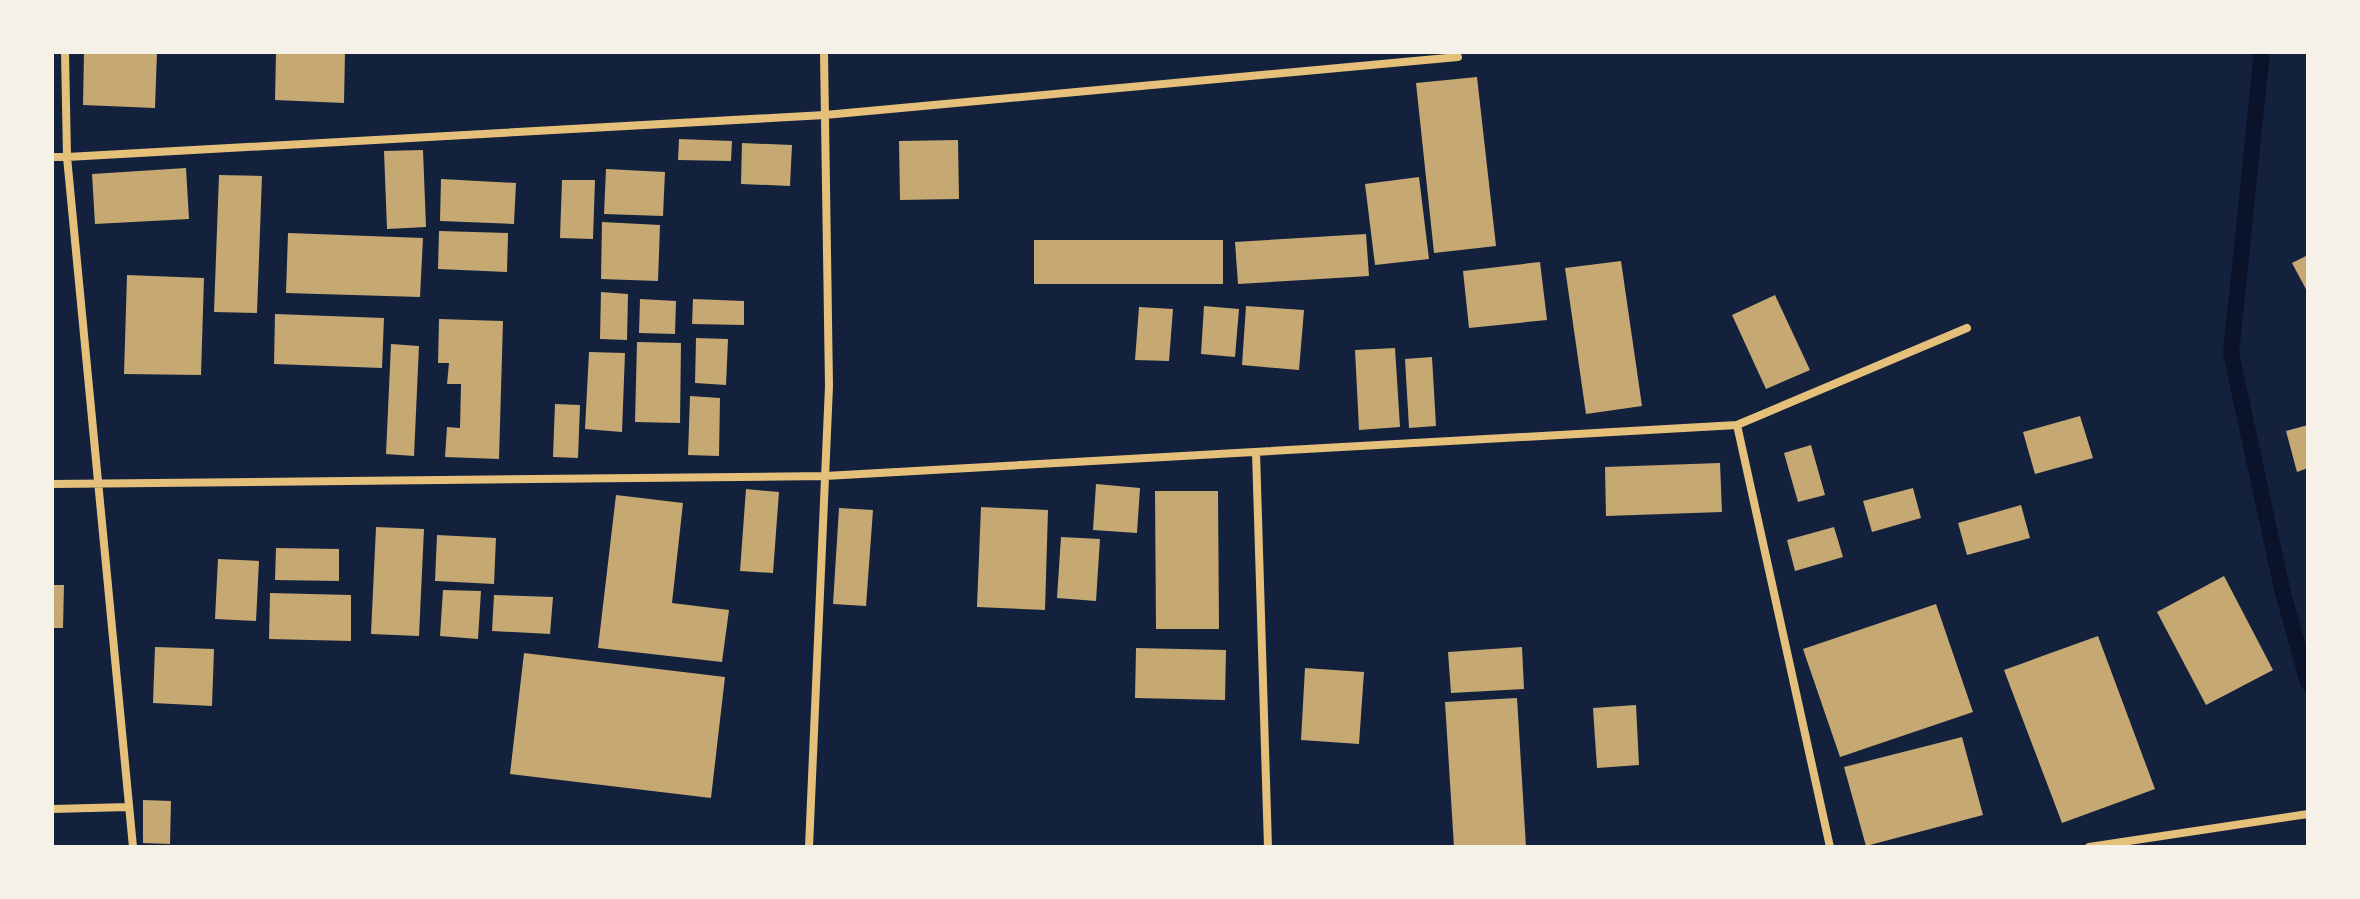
<svg xmlns="http://www.w3.org/2000/svg" width="2360" height="899" font-family="Signika,sans-serif">
<style>
.lines{fill:none;stroke-linecap:round;stroke-linejoin:round}
.stream{stroke:#0b132b;stroke-width:16}
.building{fill:#c6a872}
.minor{stroke:#e5c07b;stroke-width:8}
</style>
<rect width="100%" height="100%" fill="#14213d"/>
<g class="lines">
<!-- stream -->
<path class="stream" d="M 2262,52 L 2231,353 L 2282,589 L 2308,683"/>
</g>
<!-- building -->
<path class="building" d="M 84,52 L 157,52 L 155,108 L 83,105 Z
M 276,52 L 345,52 L 344,103 L 275,100 Z
M 1477,77 L 1496,246 L 1434,253 L 1416,83 Z
M 679,139 L 732,141 L 731,161 L 678,160 Z
M 958,140 L 959,199 L 900,200 L 899,141 Z
M 742,143 L 792,145 L 790,186 L 741,184 Z
M 423,150 L 426,227 L 387,229 L 384,151 Z
M 186,168 L 189,219 L 95,224 L 92,174 Z
M 606,169 L 665,172 L 663,216 L 604,214 Z
M 219,175 L 262,176 L 257,313 L 214,312 Z
M 1419,177 L 1429,259 L 1375,265 L 1365,184 Z
M 441,179 L 516,183 L 514,224 L 440,221 Z
M 562,180 L 595,180 L 593,239 L 560,238 Z
M 602,222 L 660,225 L 658,281 L 601,279 Z
M 439,231 L 508,233 L 507,272 L 438,269 Z
M 288,233 L 423,238 L 420,297 L 286,293 Z
M 1366,234 L 1369,276 L 1238,284 L 1235,242 Z
M 1034,240 L 1223,240 L 1223,284 L 1034,284 Z
M 2308,255 L 2308,293 L 2292,263 Z
M 1621,261 L 1642,406 L 1586,414 L 1565,268 Z
M 1540,262 L 1547,320 L 1469,328 L 1463,271 Z
M 127,275 L 204,278 L 201,375 L 124,374 Z
M 601,292 L 628,294 L 627,340 L 600,339 Z
M 1775,295 L 1810,370 L 1766,389 L 1732,315 Z
M 640,299 L 676,301 L 675,334 L 639,333 Z
M 693,299 L 744,301 L 744,325 L 692,324 Z
M 1204,306 L 1239,309 L 1235,357 L 1201,354 Z
M 1246,306 L 1304,310 L 1299,370 L 1242,365 Z
M 1139,307 L 1173,309 L 1169,361 L 1135,360 Z
M 275,314 L 384,318 L 382,368 L 274,364 Z
M 439,319 L 503,321 L 499,459 L 445,457 L 447,427 L 460,428 L 461,384 L 447,384 L 449,363 L 438,363 Z
M 696,338 L 728,339 L 726,385 L 695,383 Z
M 637,342 L 681,343 L 680,423 L 635,422 Z
M 391,344 L 419,346 L 414,456 L 386,454 Z
M 1395,348 L 1400,427 L 1359,430 L 1355,350 Z
M 589,352 L 625,353 L 622,432 L 585,429 Z
M 1432,357 L 1436,426 L 1409,428 L 1405,359 Z
M 690,396 L 720,398 L 719,456 L 688,455 Z
M 555,404 L 580,405 L 578,458 L 553,457 Z
M 2080,416 L 2093,458 L 2035,474 L 2023,432 Z
M 2308,425 L 2308,468 L 2297,472 L 2286,431 Z
M 1811,445 L 1825,495 L 1798,502 L 1784,453 Z
M 1720,463 L 1722,512 L 1606,516 L 1605,467 Z
M 1096,484 L 1140,488 L 1137,533 L 1093,530 Z
M 1913,488 L 1921,518 L 1872,532 L 1863,501 Z
M 746,489 L 779,492 L 773,573 L 740,571 Z
M 1155,491 L 1218,491 L 1219,629 L 1156,629 Z
M 616,495 L 683,503 L 672,603 L 729,610 L 722,662 L 598,648 Z
M 2021,505 L 2030,538 L 1967,555 L 1958,523 Z
M 981,507 L 1048,510 L 1045,610 L 977,607 Z
M 839,508 L 873,510 L 866,606 L 833,604 Z
M 376,527 L 424,529 L 419,636 L 371,634 Z
M 1834,527 L 1843,557 L 1795,571 L 1787,540 Z
M 437,535 L 496,538 L 494,584 L 435,581 Z
M 1061,537 L 1100,539 L 1096,601 L 1057,598 Z
M 276,548 L 339,549 L 339,581 L 275,580 Z
M 218,559 L 259,561 L 256,621 L 215,619 Z
M 2224,576 L 2273,670 L 2206,705 L 2157,612 Z
M 52,585 L 64,585 L 63,628 L 52,628 Z
M 443,590 L 481,591 L 478,639 L 440,636 Z
M 270,593 L 351,595 L 351,641 L 269,639 Z
M 494,595 L 553,597 L 550,634 L 492,631 Z
M 1936,604 L 1973,712 L 1840,757 L 1803,649 Z
M 2098,636 L 2155,789 L 2062,823 L 2004,670 Z
M 155,647 L 214,649 L 212,706 L 153,703 Z
M 1522,647 L 1524,689 L 1451,693 L 1448,652 Z
M 1136,648 L 1226,650 L 1225,700 L 1135,698 Z
M 524,653 L 725,677 L 711,798 L 510,774 Z
M 1305,668 L 1364,672 L 1359,744 L 1301,740 Z
M 1517,698 L 1526,847 L 1454,847 L 1445,702 Z
M 1636,705 L 1639,765 L 1597,768 L 1593,708 Z
M 1962,737 L 1983,815 L 1866,846 L 1844,767 Z
M 143,800 L 171,801 L 170,844 L 143,843 Z"/>
<g class="lines">
<!-- minor -->
<path class="minor" d="M 52,157 L 67,157 L 65,52
M 1737,425 L 1830,847
M 1256,452 L 1268,847
M 52,484 L 825,476 L 1737,425 L 1967,328
M 52,809 L 129,807
M 133,847 L 67,157 L 825,115 L 1458,57
M 809,847 L 829,386 L 824,52
M 2089,847 L 2308,814"/>
</g>
<!-- border -->
<rect width="2360" height="899" fill="none" stroke="#f6f1e7" stroke-width="108"/>
</svg>
